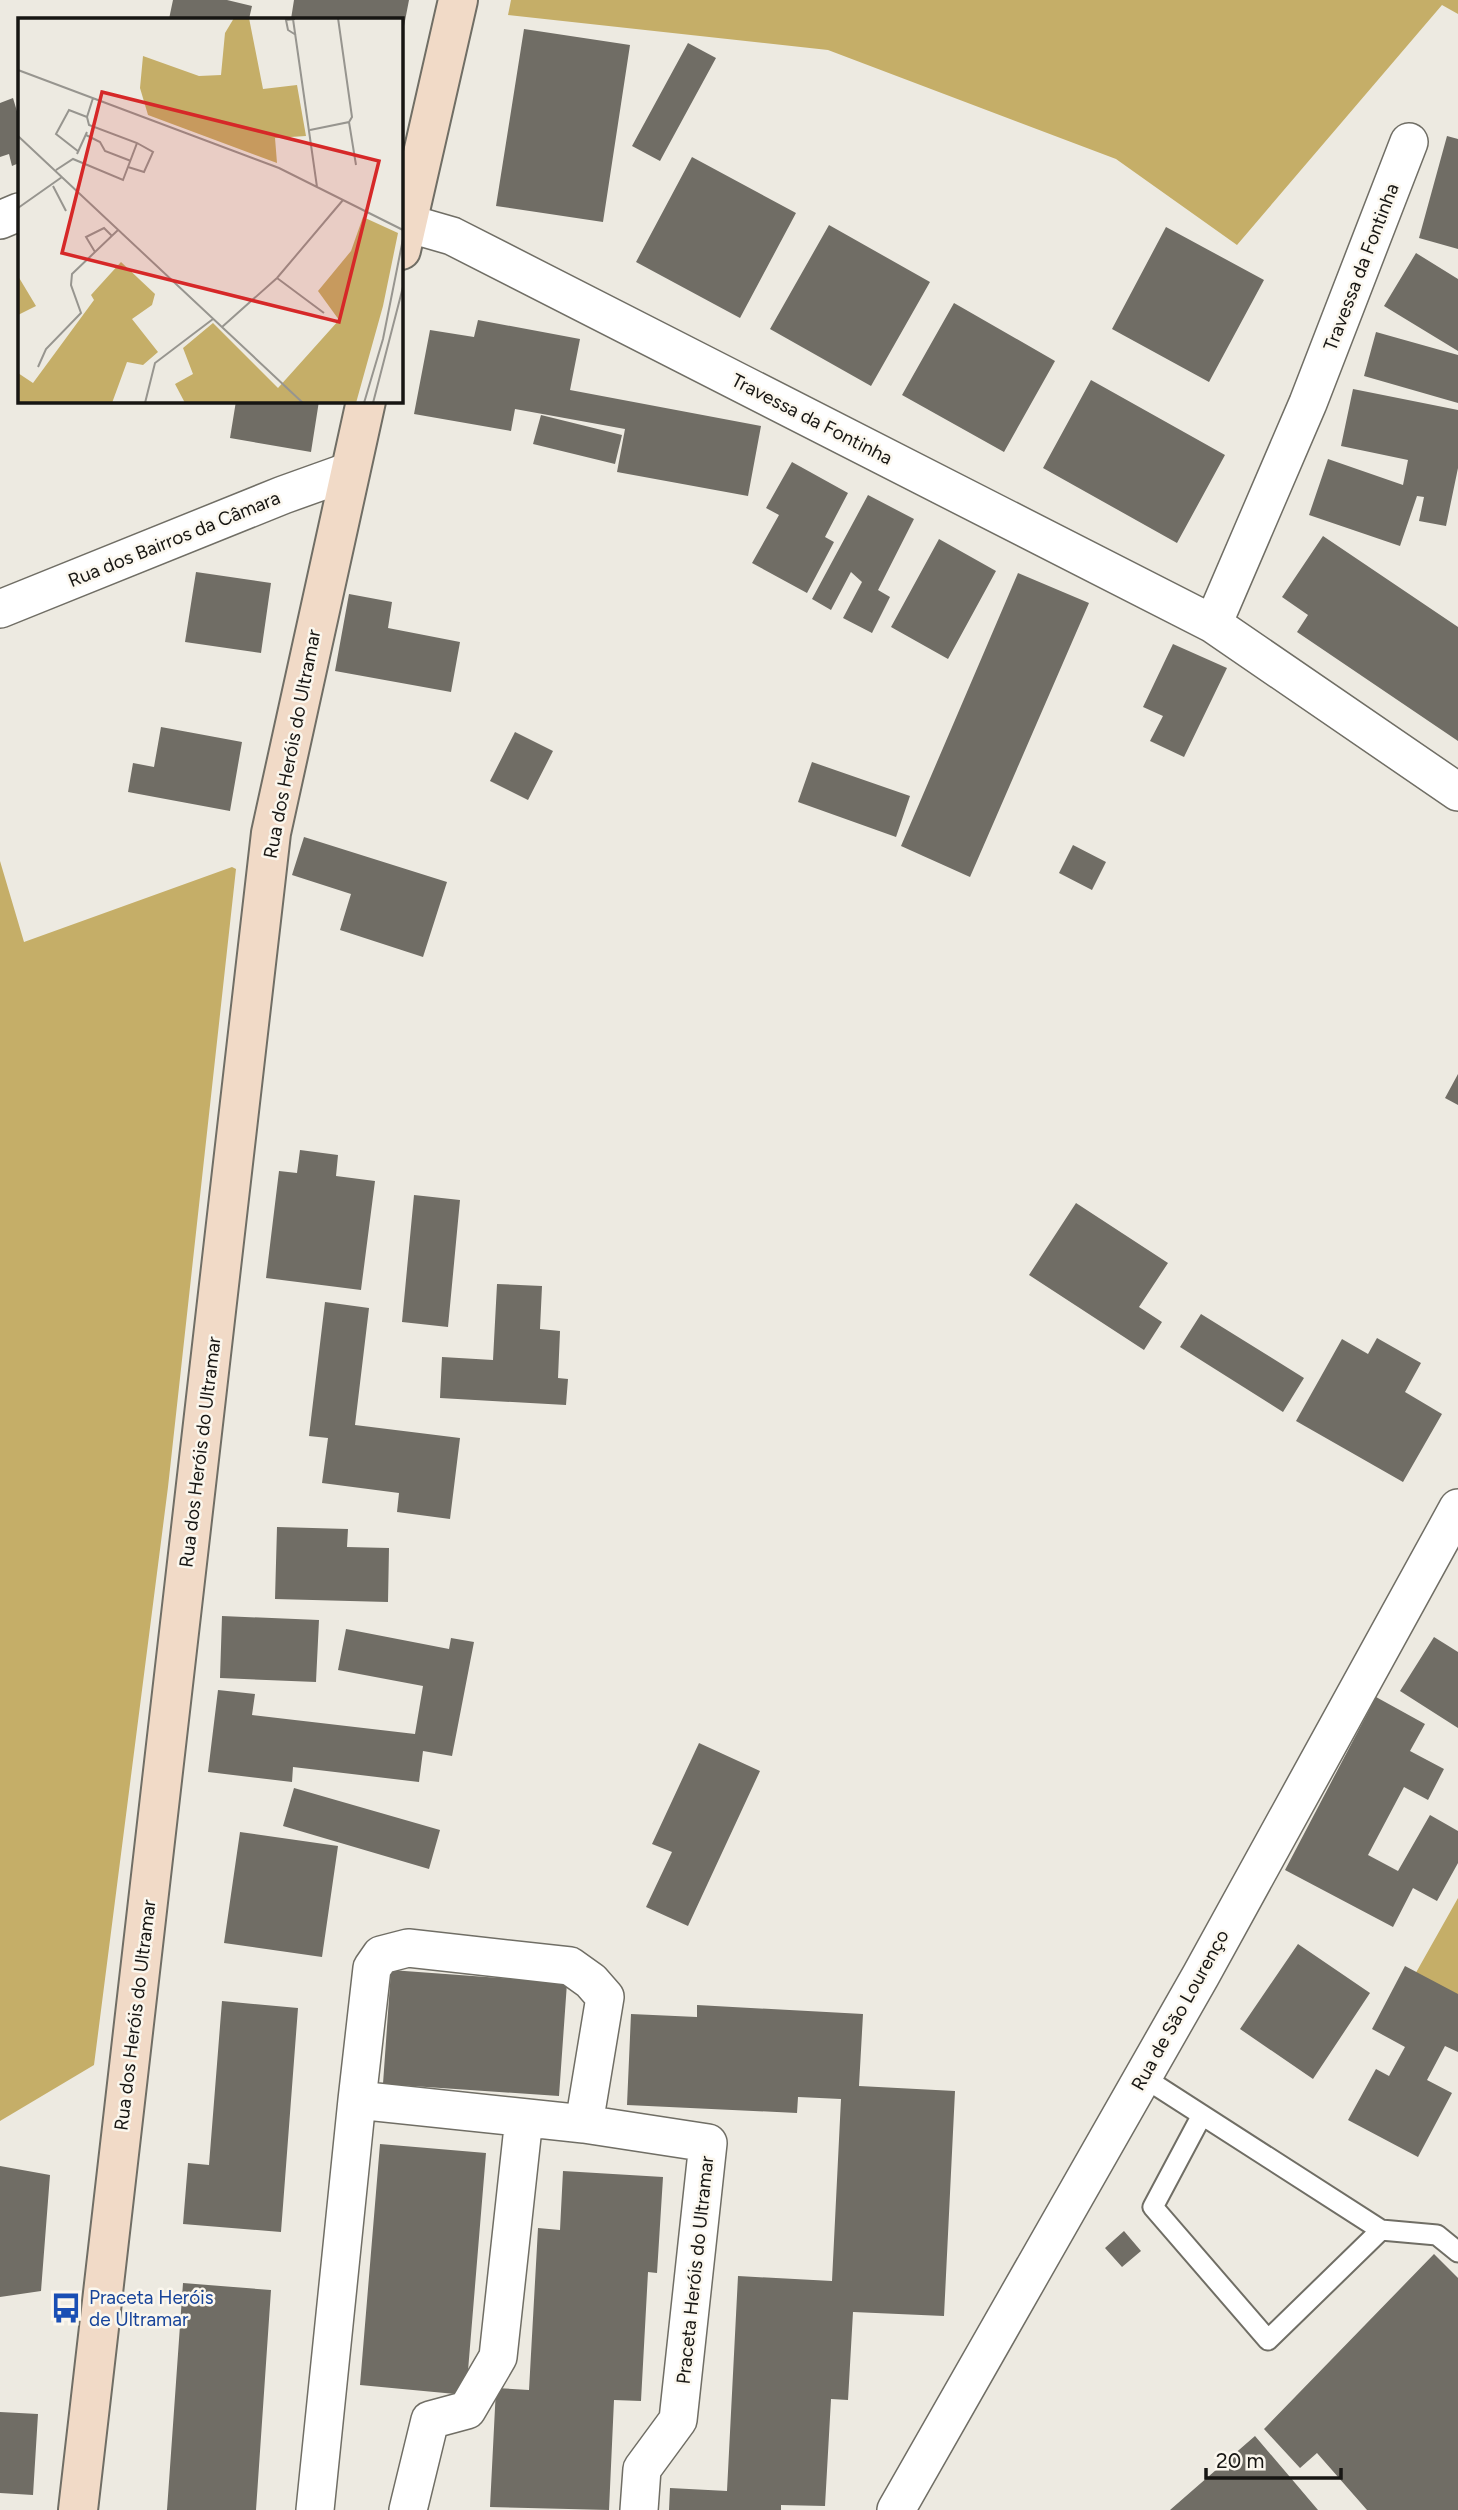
<svg xmlns="http://www.w3.org/2000/svg" width="1458" height="2510" font-family="Figtree,sans-serif">
<style>
.forest{fill:#c5ae68}
.building{fill:#706d65}
.lines{fill:none;stroke-linecap:round;stroke-linejoin:round}
.lane-casing{stroke:#706e65;stroke-width:23}
.street-casing{stroke:#706e65;stroke-width:40}
.secondary-casing{stroke:#706e65;stroke-width:42}
.lane{stroke:#fff;stroke-width:19}
.street{stroke:#fff;stroke-width:37}
.secondary{stroke:#f1dac7;stroke-width:38}
.labels{text-anchor:middle;dominant-baseline:central;stroke-width:5;stroke-linejoin:round;paint-order:stroke}
.street-label{font-size:19px;fill:#171613;stroke:#fbf7ee}
.transit-label{font-size:19px;fill:#164399;stroke:#fbf7ee;text-anchor:start}
.inset-road{fill:none;stroke:#97958f;stroke-width:2}
.view{fill:#d62828;fill-opacity:0.15;stroke:#d62828;stroke-width:3.5}
.inset-edge{fill:none;stroke:#171613;stroke-width:3.5}
</style>
<rect width="100%" height="100%" fill="#edeae1"/>
<!-- forest -->
<path class="forest" d="M 511,0 L 1458,0 L 1458,14 L 1442,5 L 1237,245 L 1116,159 L 828,50 L 508,15 Z
M 0,861 L 24,942 L 232,867 L 236,869 L 168,1487 L 94,2065 L 0,2121 Z
M 1458,1898 L 1458,2011 L 1409,1985 Z"/>
<!-- building -->
<path class="building" d="M 173,0 L 227,0 L 252,6 L 249,19 L 169,19 Z
M 294,0 L 409,0 L 404,26 L 401,26 L 401,19 L 291,19 Z
M 524,29 L 630,45 L 603,222 L 496,206 Z
M 688,43 L 716,58 L 660,161 L 632,146 Z
M 13,98 L 19,118 L 19,163 L 12,166 L 9,154 L 0,157 L 0,103 Z
M 1447,136 L 1458,139 L 1458,249 L 1419,238 Z
M 692,157 L 796,213 L 740,318 L 636,262 Z
M 829,225 L 930,282 L 871,386 L 770,329 Z
M 1166,227 L 1264,280 L 1209,382 L 1112,329 Z
M 1416,253 L 1458,279 L 1458,351 L 1384,306 Z
M 954,303 L 1055,361 L 1004,452 L 902,395 Z
M 478,320 L 580,339 L 570,390 L 761,426 L 748,496 L 617,472 L 625,429 L 515,409 L 511,431 L 414,414 L 430,330 L 474,337 Z
M 1376,332 L 1458,355 L 1458,403 L 1364,376 Z
M 1091,380 L 1225,455 L 1177,543 L 1043,468 Z
M 1353,389 L 1458,410 L 1458,468 L 1446,526 L 1419,521 L 1424,497 L 1417,496 L 1400,546 L 1309,515 L 1328,459 L 1403,485 L 1408,460 L 1341,446 Z
M 236,401 L 319,401 L 311,452 L 230,438 Z
M 541,415 L 622,435 L 615,464 L 533,444 Z
M 792,462 L 848,493 L 825,537 L 834,542 L 807,593 L 752,563 L 779,515 L 766,508 Z
M 868,495 L 914,519 L 878,590 L 890,597 L 872,633 L 843,618 L 862,582 L 851,572 L 831,610 L 812,599 Z
M 1323,536 L 1458,627 L 1458,741 L 1297,632 L 1308,615 L 1282,597 Z
M 939,539 L 996,571 L 948,659 L 891,627 Z
M 196,572 L 271,583 L 261,653 L 185,642 Z
M 1018,573 L 1089,603 L 970,877 L 901,846 Z
M 349,594 L 392,602 L 388,628 L 460,642 L 451,692 L 335,671 Z
M 1173,644 L 1227,668 L 1184,757 L 1150,741 L 1163,716 L 1143,707 Z
M 161,727 L 242,742 L 230,811 L 128,792 L 133,763 L 154,767 Z
M 515,732 L 553,751 L 528,800 L 490,781 Z
M 812,762 L 910,796 L 896,837 L 798,802 Z
M 304,837 L 447,882 L 423,957 L 340,930 L 351,894 L 292,875 Z
M 1073,845 L 1106,862 L 1092,890 L 1059,873 Z
M 1458,1074 L 1458,1105 L 1445,1098 Z
M 300,1150 L 338,1155 L 336,1176 L 375,1181 L 361,1290 L 266,1278 L 279,1171 L 297,1173 Z
M 414,1195 L 460,1200 L 448,1327 L 402,1322 Z
M 1076,1203 L 1168,1263 L 1139,1307 L 1162,1322 L 1144,1350 L 1029,1275 Z
M 497,1284 L 542,1286 L 540,1329 L 560,1331 L 558,1378 L 568,1379 L 566,1405 L 440,1398 L 442,1357 L 493,1360 Z
M 325,1302 L 369,1308 L 355,1425 L 460,1438 L 450,1519 L 397,1512 L 399,1493 L 322,1483 L 328,1438 L 309,1436 Z
M 1201,1314 L 1304,1378 L 1283,1412 L 1180,1347 Z
M 1377,1338 L 1421,1363 L 1405,1392 L 1442,1414 L 1403,1482 L 1296,1421 L 1342,1339 L 1368,1354 Z
M 277,1527 L 348,1529 L 347,1547 L 389,1548 L 388,1602 L 275,1599 Z
M 222,1616 L 319,1620 L 316,1682 L 220,1678 Z
M 346,1629 L 449,1649 L 451,1638 L 474,1642 L 452,1756 L 423,1751 L 419,1782 L 293,1767 L 292,1782 L 208,1772 L 218,1690 L 255,1694 L 252,1715 L 415,1734 L 423,1686 L 338,1670 Z
M 1434,1637 L 1458,1652 L 1458,1728 L 1400,1691 Z
M 1376,1697 L 1425,1724 L 1410,1751 L 1444,1769 L 1428,1800 L 1404,1787 L 1368,1855 L 1398,1871 L 1430,1815 L 1458,1831 L 1458,1863 L 1437,1901 L 1413,1888 L 1393,1927 L 1285,1870 Z
M 699,1743 L 760,1771 L 688,1926 L 646,1907 L 672,1852 L 652,1844 Z
M 294,1788 L 440,1830 L 429,1869 L 283,1826 Z
M 240,1832 L 338,1846 L 322,1957 L 224,1943 Z
M 1298,1944 L 1370,1993 L 1313,2079 L 1240,2029 Z
M 1405,1966 L 1458,1994 L 1458,2052 L 1445,2046 L 1427,2080 L 1452,2093 L 1418,2157 L 1348,2120 L 1376,2069 L 1389,2076 L 1405,2047 L 1372,2029 Z
M 391,1970 L 567,1983 L 559,2096 L 383,2084 Z
M 222,2001 L 298,2008 L 281,2232 L 183,2224 L 188,2163 L 209,2165 Z
M 697,2005 L 863,2014 L 859,2086 L 955,2091 L 944,2316 L 853,2312 L 848,2400 L 831,2399 L 825,2506 L 781,2505 L 781,2510 L 669,2510 L 670,2488 L 727,2491 L 738,2276 L 832,2281 L 841,2099 L 798,2097 L 797,2113 L 627,2105 L 631,2014 L 697,2017 Z
M 380,2144 L 486,2153 L 466,2395 L 360,2385 Z
M 0,2166 L 50,2175 L 41,2291 L 0,2297 Z
M 563,2171 L 663,2177 L 657,2273 L 648,2272 L 641,2401 L 614,2400 L 609,2510 L 490,2507 L 496,2388 L 529,2390 L 538,2228 L 560,2230 Z
M 1124,2231 L 1141,2251 L 1122,2267 L 1105,2248 Z
M 1434,2254 L 1458,2278 L 1458,2510 L 1367,2510 L 1317,2453 L 1300,2468 L 1264,2429 Z
M 183,2283 L 271,2290 L 256,2510 L 167,2510 Z
M 0,2412 L 38,2414 L 33,2495 L 0,2493 Z
M 1255,2436 L 1318,2510 L 1170,2510 Z"/>
<g class="lines">
<!-- lane casing -->
<g class="lane-casing">
<path id="lane" d="M 1143,2077 L 1381,2230 L 1437,2235 L 1458,2252
M 1202,2115 L 1153,2207 L 1268,2340 L 1381,2230"/>
</g>
<!-- street casing -->
<g class="street-casing">
<path id="street" d="M 0,220 L 19,212
M 407,223 L 452,236 L 1213,624 L 1458,792
M 0,609 L 283,495 L 350,471
M 1213,624 L 1308,403 L 1409,142
M 357,2100 L 372,1968 L 381,1955 L 408,1948 L 570,1966 L 591,1981 L 605,1997 L 584,2124
M 315,2510 L 357,2100 L 584,2124 L 708,2143 L 678,2420 L 642,2469 L 639,2510
M 408,2510 L 430,2420 L 467,2410 L 498,2357 L 524,2118
M 896,2510 L 1201,1975 L 1458,1508"/>
</g>
<!-- secondary casing -->
<g class="secondary-casing">
<path id="secondary" d="M 401,250 L 458,0
M 78,2510 L 271,833 L 366,401"/>
</g>
<!-- lane -->
<use href="#lane" class="lane"/>
<!-- street -->
<use href="#street" class="street"/>
<!-- secondary -->
<use href="#secondary" class="secondary"/>
</g>
<!-- icons -->
<defs>
<g id="bus-bare" transform="scale(2.415)"><path d="M-5-6H5V4H4V6H2V4H-2V6H-4V4H-5ZM-3.5-4V0h7V-4ZM-3.5 1.2v1.5H-2V1.2ZM2 1.2v1.5H3.5V1.2Z" fill="#1a4fb4" stroke="#fbf7ee" stroke-width="2.5" paint-order="stroke"/></g>
</defs>
<g fill-rule="evenodd">
<use href="#bus-bare" x="66" y="2308"/>
</g>
<g class="labels">
<!-- street labels -->
<g class="street-label">
<text transform="translate(1361 267) rotate(-69)">Travessa da Fontinha</text>
<text transform="translate(812 419) rotate(27)">Travessa da Fontinha</text>
<text transform="translate(174 539) rotate(-22)">Rua dos Bairros da Câmara</text>
<text transform="translate(292 744) rotate(-79)">Rua dos Heróis do Ultramar</text>
<text transform="translate(200 1452) rotate(-83)">Rua dos Heróis do Ultramar</text>
<text transform="translate(1180 2010) rotate(-61)">Rua de São Lourenço</text>
<text transform="translate(135 2015) rotate(-83)">Rua dos Heróis do Ultramar</text>
<text transform="translate(695 2270) rotate(-84)">Praceta Heróis do Ultramar</text>
</g>
<!-- transit labels -->
<g class="transit-label">
<text x="89" y="2297">Praceta Heróis<tspan x="89" dy="22">de Ultramar</tspan></text>
</g>
</g>
<!-- overview -->
<g transform="translate(18 18)">
<rect width="385" height="385" fill="#edeae1"/>
<path d="M 216,0 L 231,0 L 245,71 L 279,67 L 288,118 L 257,120 L 259,145 L 130,97 L 122,70 L 125,38 L 181,58 L 203,57 L 207,15 ZM 345,199 L 380,215 L 365,288 L 338,385 L 167,385 L 157,366 L 175,356 L 165,330 L 195,305 L 260,370 L 321,302 L 300,273 L 333,233 ZM 103,244 L 137,276 L 134,287 L 114,301 L 140,334 L 125,347 L 109,344 L 94,385 L 0,385 L 0,355 L 15,365 L 76,282 L 73,277 ZM 0,258 L 18,288 L 0,297 Z" fill="#c5ae68"/>
<path class="inset-road" d="M 275,1 L 299,169M 277,1 L 268,2 L 270,12 L 278,17M 0,52 L 261,150 L 385,212M 331,104 L 338,147M 292,112 L 331,104 L 334,99 L 320,0M 68,117 L 82,124 L 87,133 L 113,143M 0,118 L 285,385M 61,134 L 38,116 L 51,92 L 69,99M 59,136 L 69,114M 110,149 L 126,154 L 135,134 L 119,125M 38,152 L 55,141 L 105,162 L 119,125 L 71,107 L 69,99 L 75,80M 35,168 L 48,193M 0,190 L 44,159M 77,234 L 68,219 L 86,210 L 94,218M 259,260 L 306,295M 204,309 L 259,260 L 325,182M 20,349 L 28,331 L 63,295 L 53,267 L 54,256 L 100,212M 127,385 L 137,345 L 195,301M 346,385 L 365,321 L 385,221M 355,385 L 385,269"/>
<path class="view" d="M 84,74 L 361,143 L 321,304 L 44,235 Z"/>
<rect width="385" height="385" class="inset-edge"/>
</g>
<!-- scale -->
<path d="M1206 2468v10h135v-10" fill="none" stroke="#171613" stroke-width="3.5"/>
<text x="1216" y="2468" font-size="21" fill="#171613" stroke="#fbf7ee" stroke-width="5" paint-order="stroke">20 m</text>
</svg>
